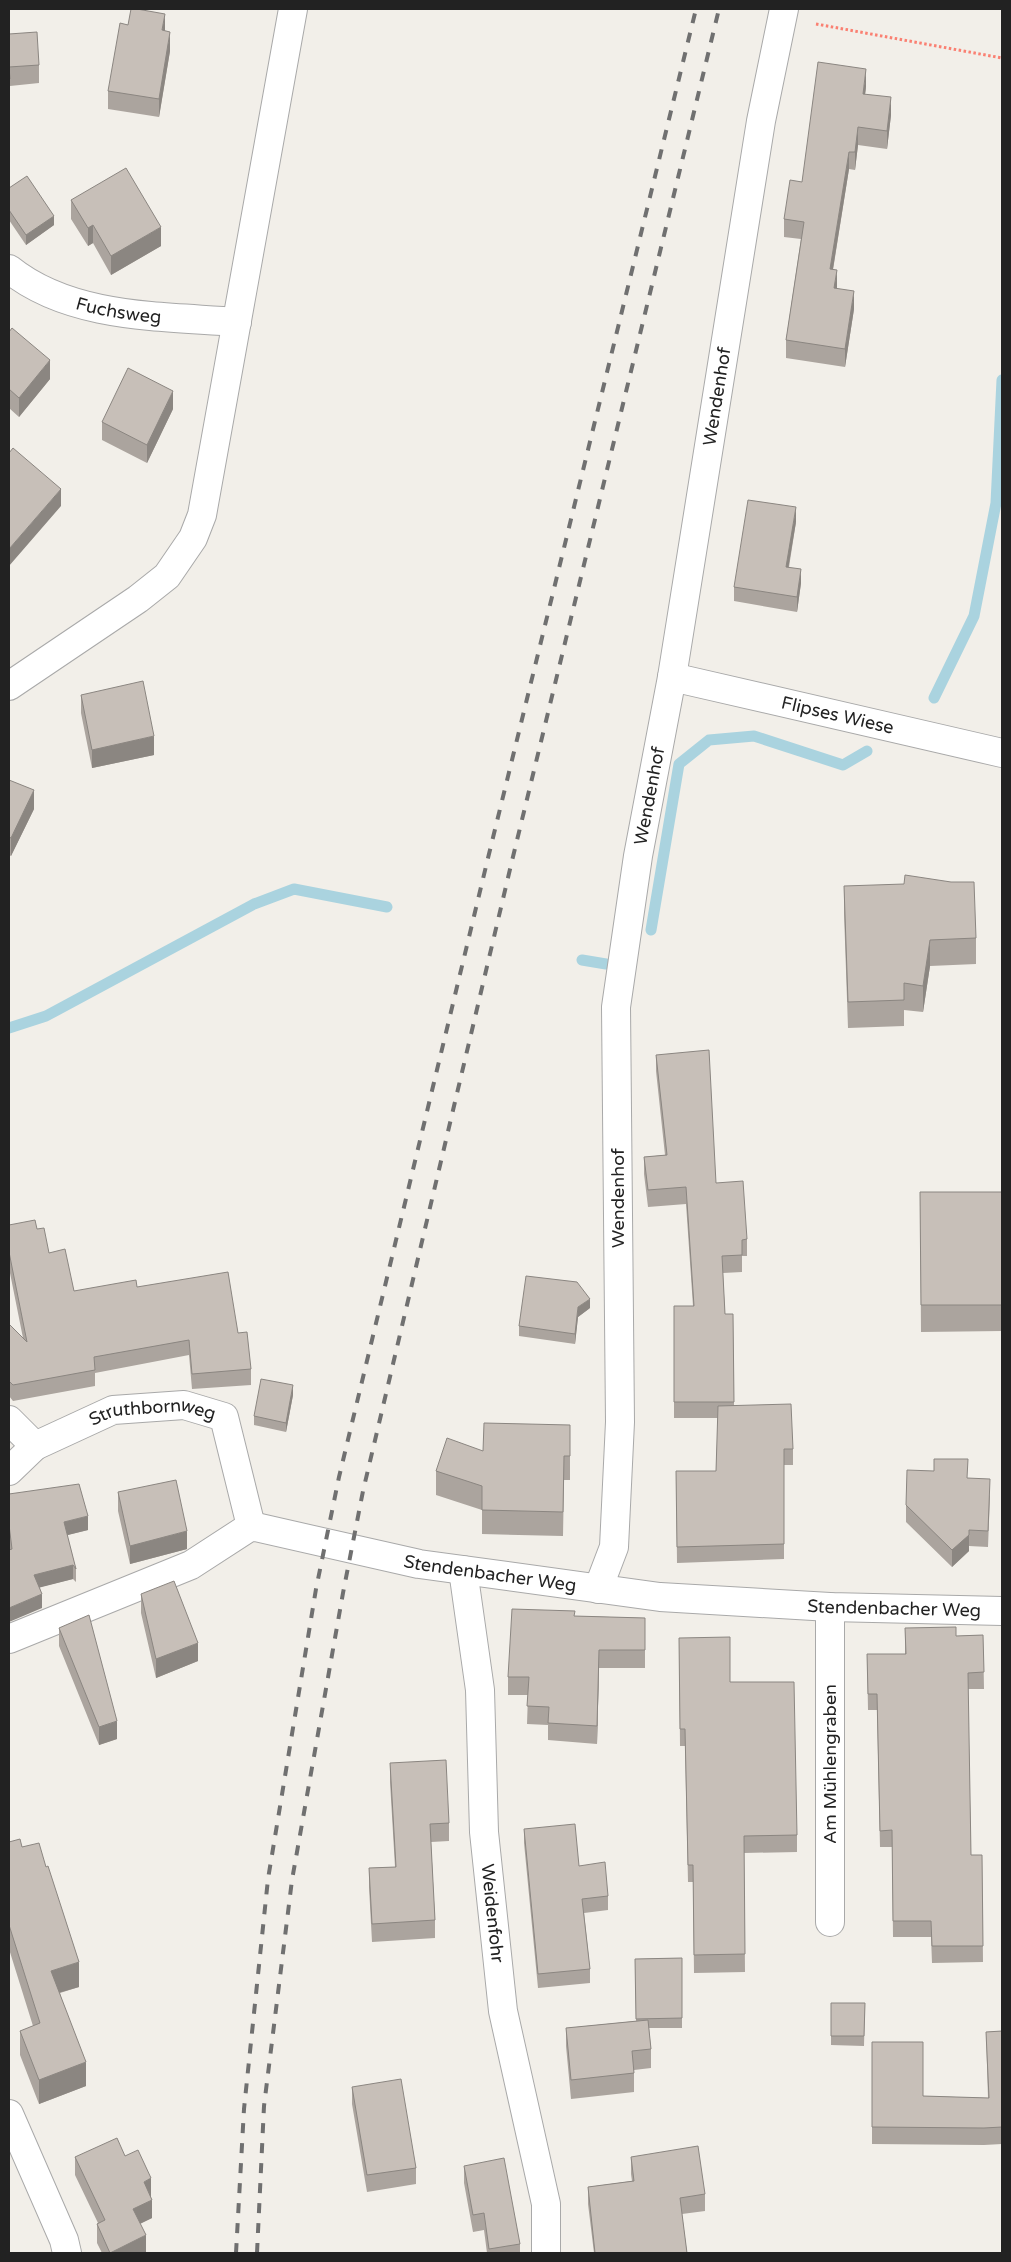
<svg xmlns="http://www.w3.org/2000/svg" width="1011" height="2262" font-family="'Varela Round',sans-serif">
<style>
.lines{fill:none;stroke-linecap:round;stroke-linejoin:round}
.stream{stroke:#aad3df;stroke-width:11}
.minor-casing{stroke:#a9a9a9;stroke-width:30}
.path{stroke:#fa8072;stroke-width:3;stroke-dasharray:2.5 2.5;stroke-linecap:butt}
.minor{stroke:#fff;stroke-width:28}
.rail{stroke:#707070;stroke-width:4;stroke-dasharray:10 10;stroke-linecap:butt}
.wall{fill:#aba49e}
.shaded-wall{fill:#8b8681}
.building{fill:#c7bfb8;stroke:#8b8681}
.labels{text-anchor:middle;dominant-baseline:central;stroke-width:4;stroke-linejoin:round;paint-order:stroke}
.street-label{font-size:18px;fill:#222;stroke:#fff}
</style>
<rect width="100%" height="100%" fill="#f2efe9"/>
<g class="lines">
<!-- stream -->
<path class="stream" d="M 934,698 L 974,616 L 996,503 L 1002,380
M 651,930 L 679,764 L 709,740 L 754,736 L 843,765 L 867,751
M 582,960 L 606,964
M 9,1028 L 46,1016 L 254,904 L 294,889 L 387,907"/>
<!-- minor casing -->
<g class="minor-casing">
<g id="minor">
<path id="s1" d="M 9,269 C 71,319 161,316 237,322"/>
<path id="s2" d="M 672,677 L 1002,753"/>
<path d="M 9,686 L 138,599 L 167,576 L 193,538 L 202,515 L 293,9"/>
<path id="s3" d="M 9,1420 L 35,1446 L 113,1410 L 184,1405 L 224,1417 L 251,1526"/>
<path d="M 9,1471 L 35,1446"/>
<path id="s4" d="M 463,1570 L 480,1690 L 484,1832 L 503,2011 L 546,2204 L 546,2253"/>
<path id="s5" d="M 598,1589 L 614,1547 L 620,1422 L 616,1007 L 638,856 L 672,677 L 761,121 L 784,9"/>
<path d="M 830,1607 L 830,1922"/>
<path id="s6" d="M 9,1639 L 191,1565 L 251,1526 L 419,1564 L 660,1597 L 830,1607 L 1002,1611"/>
<path d="M 9,2114 L 64,2240 L 67,2253"/>
</g>
</g>
<!-- path -->
<path class="path" d="M 816,24 L 1002,58"/>
<!-- minor -->
<use href="#minor" class="minor"/>
<!-- rail -->
<path class="rail" d="M 236,2253 L 244,2109 L 268,1879 L 316,1589 L 339,1477 L 488,858 L 696,9
M 257,2253 L 264,2106 L 292,1880 L 343,1593 L 363,1491 L 511,865 L 719,9"/>
</g>
<!-- wall -->
<path class="wall" d="M 165,31 L 170,51 L 159,117 L 108,109 L 108,91 Z
M 9,34 L 39,65 L 39,83 L 10,86 L 10,97 L 9,97 Z
M 866,87 L 865,94 L 891,115 L 887,149 L 858,145 L 855,170 L 849,169 L 833,270 L 837,289 L 854,309 L 845,367 L 786,358 L 786,340 L 801,239 L 784,237 L 784,219 L 802,182 Z
M 9,188 L 54,225 L 26,245 L 9,220 Z
M 71,200 L 161,246 L 111,275 L 93,243 L 88,246 L 71,219 Z
M 9,332 L 50,379 L 19,417 L 9,408 Z
M 173,409 L 147,463 L 102,440 L 102,422 Z
M 796,522 L 789,567 L 801,583 L 797,612 L 734,601 L 734,587 Z
M 81,695 L 154,755 L 92,768 L 81,713 Z
M 9,780 L 34,809 L 11,856 L 9,855 Z
M 844,886 L 976,938 L 976,964 L 930,966 L 923,1012 L 904,1010 L 904,1026 L 848,1028 L 844,913 Z
M 656,1055 L 716,1183 L 747,1239 L 747,1256 L 742,1256 L 742,1272 L 723,1273 L 725,1314 L 733,1314 L 734,1405 L 793,1449 L 793,1465 L 784,1465 L 784,1559 L 677,1563 L 676,1471 L 716,1471 L 718,1418 L 674,1418 L 674,1306 L 693,1306 L 686,1204 L 648,1207 L 644,1174 L 644,1157 L 665,1155 L 656,1071 Z
M 920,1192 L 1002,1192 L 1002,1331 L 921,1332 Z
M 9,1225 L 37,1229 L 49,1253 L 74,1291 L 137,1287 L 238,1333 L 251,1369 L 251,1385 L 192,1389 L 189,1355 L 95,1373 L 95,1386 L 13,1401 L 9,1396 L 9,1324 L 23,1338 L 9,1268 Z
M 590,1308 L 578,1317 L 575,1344 L 519,1336 L 519,1326 Z
M 293,1395 L 286,1432 L 254,1425 L 254,1416 Z
M 570,1449 L 570,1480 L 564,1480 L 563,1536 L 482,1534 L 482,1510 L 436,1495 L 436,1471 L 483,1451 Z
M 968,1478 L 990,1496 L 988,1547 L 969,1546 L 969,1551 L 952,1567 L 906,1522 L 906,1505 Z
M 118,1492 L 187,1549 L 130,1564 L 118,1511 Z
M 9,1494 L 88,1530 L 67,1535 L 76,1569 L 76,1582 L 73,1579 L 40,1587 L 42,1608 L 10,1550 L 9,1539 Z
M 141,1594 L 198,1661 L 156,1678 L 141,1613 Z
M 575,1616 L 645,1618 L 645,1668 L 599,1668 L 597,1744 L 548,1740 L 548,1725 L 527,1724 L 528,1695 L 508,1695 L 508,1677 Z
M 59,1628 L 117,1739 L 99,1745 L 59,1646 Z
M 905,1628 L 956,1636 L 983,1635 L 984,1689 L 968,1689 L 971,1855 L 982,1855 L 983,1962 L 932,1963 L 931,1937 L 893,1937 L 892,1847 L 880,1847 L 877,1710 L 868,1710 L 867,1654 L 905,1654 Z
M 679,1638 L 730,1682 L 797,1835 L 797,1852 L 744,1853 L 745,1972 L 694,1973 L 693,1882 L 688,1882 L 685,1746 L 680,1746 Z
M 390,1763 L 449,1823 L 449,1841 L 431,1842 L 435,1920 L 435,1938 L 372,1942 L 369,1887 L 369,1868 L 395,1867 L 390,1782 Z
M 524,1829 L 579,1866 L 608,1896 L 608,1910 L 584,1913 L 590,1969 L 590,1983 L 538,1988 L 524,1843 Z
M 9,1842 L 22,1847 L 79,1987 L 60,1993 L 86,2086 L 39,2104 L 20,2055 L 20,2031 L 33,2026 L 9,1949 Z
M 682,1958 L 682,2028 L 649,2028 L 651,2049 L 651,2068 L 634,2070 L 634,2092 L 571,2099 L 566,2046 L 566,2028 L 636,2021 L 635,1959 Z
M 831,2003 L 865,2003 L 864,2046 L 831,2045 Z
M 1002,2031 L 1002,2144 L 984,2145 L 872,2144 L 872,2042 L 923,2096 L 988,2098 L 986,2032 Z
M 352,2087 L 416,2168 L 416,2184 L 367,2192 L 352,2104 Z
M 125,2156 L 151,2197 L 152,2218 L 140,2224 L 146,2253 L 102,2253 L 97,2243 L 97,2224 L 98,2223 L 75,2175 L 75,2157 Z
M 631,2157 L 705,2194 L 705,2211 L 682,2214 L 687,2253 L 594,2253 L 588,2204 L 588,2187 L 632,2181 L 631,2174 Z
M 464,2166 L 520,2244 L 520,2253 L 487,2253 L 484,2230 L 473,2232 L 464,2183 Z"/>
<!-- shaded-wall -->
<path class="shaded-wall" d="M 165,14 L 165,32 L 162,30 Z
M 170,32 L 170,51 L 159,117 L 159,99 Z
M 866,69 L 866,87 L 863,111 L 863,94 Z
M 891,97 L 891,115 L 887,149 L 887,131 Z
M 858,127 L 858,145 L 855,170 L 855,152 Z
M 849,152 L 849,169 L 830,287 L 830,269 Z
M 54,216 L 54,225 L 26,245 L 26,235 Z
M 93,225 L 93,243 L 88,246 L 88,228 Z
M 161,227 L 161,246 L 111,275 L 111,256 Z
M 837,270 L 837,288 L 834,306 L 834,288 Z
M 854,291 L 854,309 L 845,367 L 845,349 Z
M 50,360 L 50,379 L 19,417 L 19,398 Z
M 173,391 L 173,409 L 147,463 L 147,445 Z
M 61,489 L 61,506 L 9,566 L 9,549 Z
M 796,507 L 796,522 L 786,581 L 786,567 Z
M 801,569 L 801,583 L 797,612 L 797,597 Z
M 154,736 L 154,755 L 92,768 L 92,750 Z
M 34,790 L 34,809 L 11,856 L 11,838 Z
M 930,940 L 930,966 L 923,1012 L 923,986 Z
M 590,1299 L 590,1308 L 578,1317 L 575,1344 L 575,1334 L 578,1307 Z
M 293,1385 L 293,1395 L 286,1432 L 286,1423 Z
M 88,1516 L 88,1530 L 64,1536 L 64,1522 Z
M 969,1530 L 969,1551 L 952,1567 L 952,1550 Z
M 187,1531 L 187,1549 L 130,1564 L 130,1546 Z
M 73,1565 L 73,1579 L 34,1589 L 34,1575 Z
M 42,1594 L 42,1608 L 9,1622 L 9,1608 Z
M 198,1643 L 198,1661 L 156,1678 L 156,1659 Z
M 599,1650 L 599,1668 L 597,1744 L 597,1726 Z
M 117,1721 L 117,1739 L 99,1745 L 99,1727 Z
M 79,1962 L 79,1987 L 51,1995 L 51,1971 Z
M 86,2062 L 86,2086 L 39,2104 L 39,2080 Z
M 151,2178 L 151,2197 L 144,2200 L 144,2182 Z
M 152,2200 L 152,2218 L 133,2227 L 133,2209 Z
M 146,2235 L 146,2253 L 110,2253 Z"/>
<!-- building -->
<path class="building" d="M 131,9 L 137,9 L 165,14 L 162,30 L 170,32 L 159,99 L 108,91 L 120,23 L 128,25 Z
M 37,32 L 39,65 L 9,67 L 10,79 L 9,79 L 9,34 Z
M 818,62 L 866,69 L 863,94 L 891,97 L 887,131 L 858,127 L 855,152 L 849,152 L 830,269 L 837,270 L 834,288 L 854,291 L 845,349 L 786,340 L 804,222 L 784,219 L 790,180 L 802,182 Z
M 126,168 L 161,227 L 111,256 L 93,225 L 88,228 L 71,200 Z
M 27,176 L 54,216 L 26,235 L 9,210 L 9,188 Z
M 12,328 L 50,360 L 19,398 L 9,389 L 9,332 Z
M 128,368 L 173,391 L 147,445 L 102,422 Z
M 13,448 L 61,489 L 9,549 L 9,453 Z
M 748,500 L 796,507 L 786,567 L 801,569 L 797,597 L 734,587 Z
M 143,681 L 154,736 L 92,750 L 81,695 Z
M 9,780 L 34,790 L 11,838 L 9,837 Z
M 905,875 L 951,882 L 974,882 L 976,938 L 930,940 L 923,986 L 904,983 L 904,1000 L 848,1002 L 844,886 L 904,884 Z
M 709,1050 L 716,1183 L 743,1181 L 747,1239 L 742,1240 L 742,1255 L 722,1256 L 725,1314 L 733,1314 L 734,1402 L 674,1402 L 674,1306 L 694,1306 L 686,1187 L 648,1190 L 644,1157 L 667,1155 L 656,1055 Z
M 920,1192 L 1002,1192 L 1002,1305 L 921,1305 Z
M 35,1220 L 37,1229 L 44,1228 L 49,1253 L 65,1249 L 74,1291 L 136,1280 L 137,1287 L 228,1272 L 238,1333 L 247,1332 L 251,1369 L 192,1374 L 189,1340 L 94,1357 L 95,1370 L 13,1385 L 9,1381 L 9,1324 L 27,1342 L 9,1252 L 9,1225 Z
M 526,1276 L 577,1282 L 590,1299 L 578,1307 L 575,1334 L 519,1326 Z
M 261,1379 L 293,1385 L 286,1423 L 254,1416 Z
M 791,1404 L 793,1449 L 784,1449 L 784,1544 L 677,1547 L 676,1471 L 716,1471 L 718,1406 Z
M 484,1423 L 570,1425 L 570,1456 L 564,1456 L 563,1512 L 482,1510 L 482,1486 L 436,1471 L 447,1438 L 483,1451 Z
M 934,1459 L 968,1459 L 967,1478 L 990,1479 L 988,1531 L 969,1530 L 969,1535 L 952,1550 L 906,1505 L 907,1470 L 934,1471 Z
M 176,1480 L 187,1531 L 130,1546 L 118,1492 Z
M 79,1484 L 88,1516 L 64,1522 L 76,1569 L 73,1565 L 34,1575 L 42,1594 L 9,1608 L 9,1550 L 12,1549 L 9,1525 L 9,1504 L 10,1504 L 9,1503 L 9,1494 Z
M 174,1581 L 198,1643 L 156,1659 L 141,1594 Z
M 512,1609 L 575,1611 L 574,1616 L 645,1618 L 645,1650 L 599,1650 L 597,1726 L 548,1723 L 549,1707 L 527,1706 L 529,1677 L 508,1677 Z
M 89,1615 L 117,1721 L 99,1727 L 59,1628 Z
M 956,1627 L 956,1636 L 983,1635 L 984,1672 L 968,1673 L 971,1855 L 982,1855 L 983,1946 L 932,1946 L 931,1921 L 893,1921 L 892,1830 L 880,1831 L 877,1694 L 868,1694 L 867,1654 L 906,1654 L 905,1628 Z
M 730,1637 L 730,1682 L 794,1682 L 797,1835 L 744,1836 L 745,1954 L 694,1955 L 693,1865 L 688,1865 L 685,1729 L 680,1729 L 679,1638 Z
M 446,1760 L 449,1823 L 430,1824 L 435,1920 L 372,1924 L 369,1868 L 396,1867 L 390,1763 Z
M 575,1824 L 579,1866 L 605,1862 L 608,1896 L 582,1899 L 590,1969 L 538,1974 L 524,1829 Z
M 20,1839 L 22,1847 L 39,1843 L 46,1867 L 48,1866 L 79,1962 L 51,1971 L 86,2062 L 39,2080 L 20,2031 L 40,2023 L 9,1925 L 9,1842 Z
M 682,1958 L 682,2018 L 636,2019 L 635,1959 Z
M 831,2003 L 865,2003 L 864,2036 L 831,2036 Z
M 648,2020 L 651,2049 L 632,2051 L 634,2073 L 571,2080 L 566,2028 Z
M 1002,2031 L 1002,2127 L 984,2128 L 872,2127 L 872,2042 L 923,2042 L 923,2096 L 989,2098 L 986,2032 Z
M 401,2079 L 416,2168 L 367,2175 L 352,2087 Z
M 117,2138 L 125,2156 L 138,2150 L 151,2178 L 144,2182 L 152,2200 L 133,2209 L 146,2235 L 110,2253 L 97,2224 L 105,2220 L 75,2157 Z
M 698,2146 L 705,2194 L 680,2198 L 687,2253 L 595,2253 L 588,2187 L 634,2181 L 631,2157 Z
M 504,2158 L 520,2244 L 489,2249 L 484,2213 L 473,2215 L 464,2166 Z"/>
<g class="labels">
<!-- street labels -->
<g class="street-label">
<text stroke="none"><textPath href="#s1" startOffset="119">Fuchsweg</textPath></text>
<text stroke="none"><textPath href="#s5" startOffset="1204">Wendenhof</textPath></text>
<text stroke="none"><textPath href="#s2" startOffset="170">Flipses Wiese</textPath></text>
<text stroke="none"><textPath href="#s5" startOffset="799">Wendenhof</textPath></text>
<text transform="translate(618 1198) rotate(-90)">Wendenhof</text>
<text stroke="none"><textPath href="#s3" startOffset="162">Struthbornweg</textPath></text>
<text stroke="none"><textPath href="#s6" startOffset="512">Stendenbacher Weg</textPath></text>
<text stroke="none"><textPath href="#s6" startOffset="918">Stendenbacher Weg</textPath></text>
<text transform="translate(830 1764) rotate(-90)">Am Mühlengraben</text>
<text stroke="none"><textPath href="#s4" startOffset="345">Weidenfohr</textPath></text>
</g>
</g>
<!-- border -->
<rect width="1011" height="2262" fill="none" stroke="#222222" stroke-width="20"/>
</svg>
